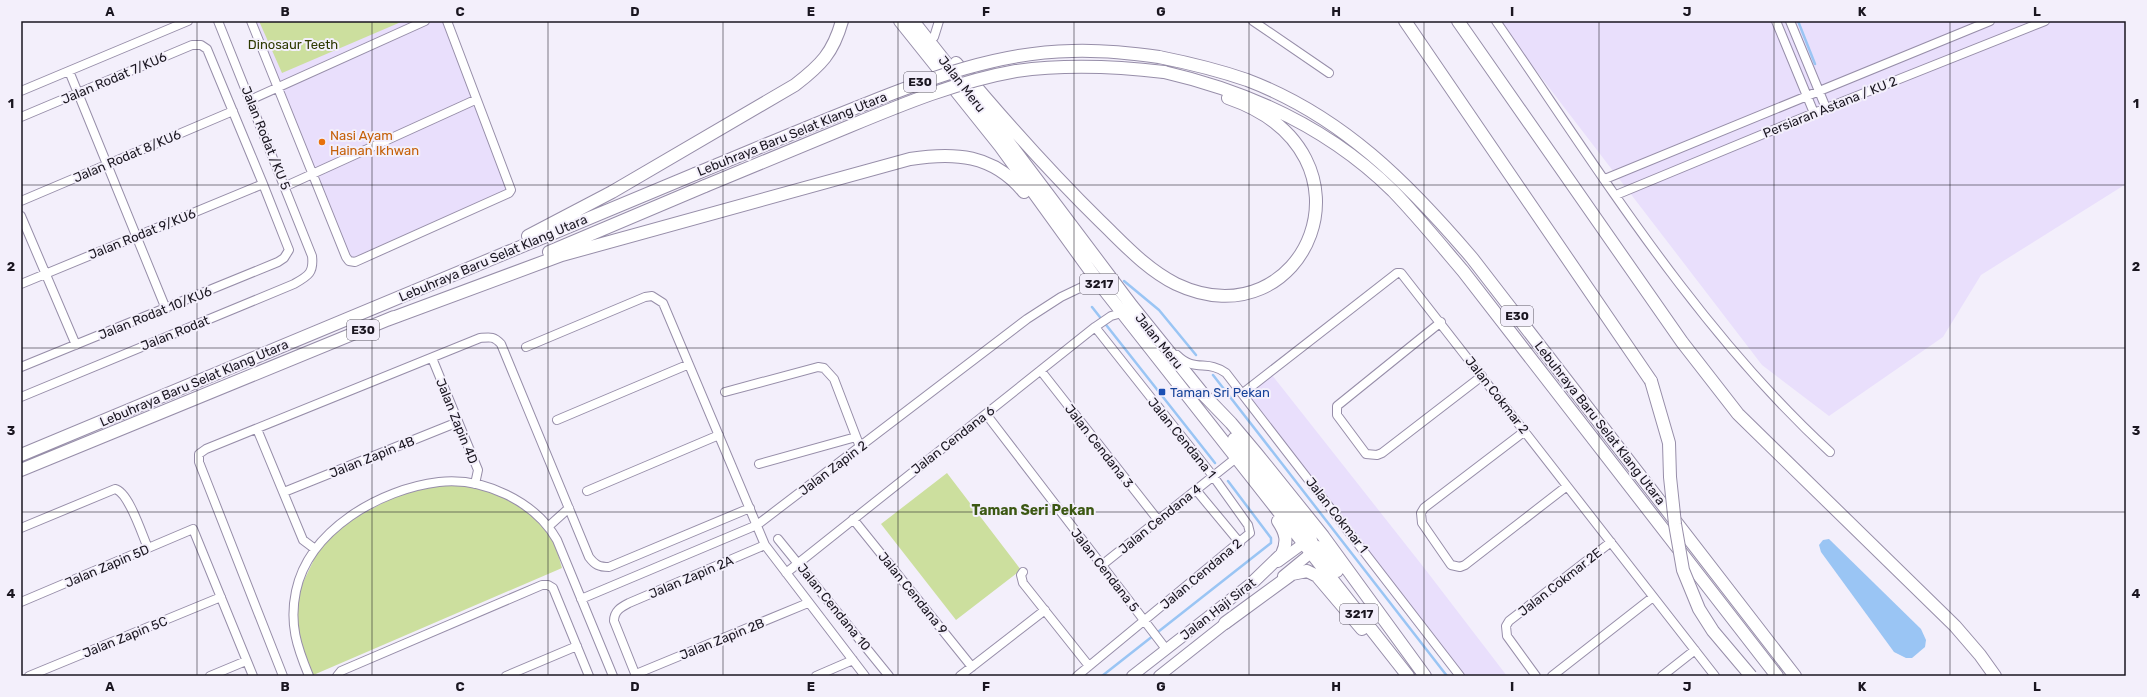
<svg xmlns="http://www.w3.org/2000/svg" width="2147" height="697" font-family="Rubik,sans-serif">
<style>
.built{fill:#e9dffc}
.green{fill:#ccdf9e}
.water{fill:#9ac5f4}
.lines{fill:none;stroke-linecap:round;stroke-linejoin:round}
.stream{stroke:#9ac5f4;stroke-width:2.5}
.minor-casing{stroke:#978ea9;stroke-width:10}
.major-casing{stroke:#978ea9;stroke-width:12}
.highway-casing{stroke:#978ea9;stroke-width:14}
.minor{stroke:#fff;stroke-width:8}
.major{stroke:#fff;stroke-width:10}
.highway{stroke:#fff;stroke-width:12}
.highway-bridge-casing{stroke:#978ea9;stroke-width:14;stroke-linecap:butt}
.highway-bridge{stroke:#fff;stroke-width:12}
.grid{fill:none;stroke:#1a1620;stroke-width:1;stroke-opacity:0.55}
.food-dot{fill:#e8710a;stroke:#f3effb;stroke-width:1.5}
.transit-dot{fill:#1a4fb4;stroke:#f3effb;stroke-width:1.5}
.labels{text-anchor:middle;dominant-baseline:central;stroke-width:4;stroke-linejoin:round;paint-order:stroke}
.shield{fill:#f3effb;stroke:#5b5762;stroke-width:1}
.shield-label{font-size:12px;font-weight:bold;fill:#1a1620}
.park-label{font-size:13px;fill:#2e3900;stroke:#f3effb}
.street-label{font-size:13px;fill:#1a1620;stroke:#f3effb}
.food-label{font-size:13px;fill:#c56008;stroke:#f3effb;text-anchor:start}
.transit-label{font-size:13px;fill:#164399;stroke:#f3effb;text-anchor:start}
.neighbourhood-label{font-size:14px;font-weight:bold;fill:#3c5813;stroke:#f3effb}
.neatline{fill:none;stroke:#1a1620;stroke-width:1.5}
.grid-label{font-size:13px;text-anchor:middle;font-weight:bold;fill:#1a1620}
</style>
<rect width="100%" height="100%" fill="#f3effb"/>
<!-- built -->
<path class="built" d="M 254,21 L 443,21 L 508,189 L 352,258 L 349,256 Z
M 1498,21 L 2126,21 L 2126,184 L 1981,275 L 1943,337 L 1829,416 L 1762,365 Z
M 1272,375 L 1425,569 L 1507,676 L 1463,676 L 1247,394 Z"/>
<!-- green -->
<path class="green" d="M 259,21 L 401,21 L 401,22 L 282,73 Z
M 947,473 L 1021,570 L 956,620 L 881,524 Z
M 439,485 C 451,486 464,485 476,488 C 505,493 539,515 553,541 C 558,549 559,559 562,568 L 311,676 L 297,643 L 296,619 L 298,593 L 318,551 L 339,526 L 396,496 Z"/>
<!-- water -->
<path class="water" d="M 1829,539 L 1921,629 L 1926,640 L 1925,647 L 1912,658 L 1906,658 L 1894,652 L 1821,552 L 1819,545 L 1823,540 Z"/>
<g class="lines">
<!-- stream -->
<path class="stream" d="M 1798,21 L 1815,64
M 1124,281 L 1159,310 L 1196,355
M 1092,307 L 1215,463
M 1213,375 L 1447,676
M 1102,676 L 1271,543 L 1271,538 L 1228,481"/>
<!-- minor casing -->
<g class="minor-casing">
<path id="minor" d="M 251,21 L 346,257 L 349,261 L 355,262 L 509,193 L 511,190 L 447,21
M 1253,21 L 1329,73
M 1496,21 C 1599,170 1696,329 1830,452
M 1776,21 L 1814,113
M 1790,21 L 1826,108
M 934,37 L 939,21
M 69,71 L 166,309
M 21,91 L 188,21
M 250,100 L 425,21
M 21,117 L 192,45 L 201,45 L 207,49 L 263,184 L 289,250 L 284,258 L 278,262 L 21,367
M 1605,179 L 1990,21
M 286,186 L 475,100
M 1616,195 L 1814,113 L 2045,21
M 21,201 L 233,111
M 21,216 L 76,345
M 21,284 L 263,184
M 1441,322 L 1337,406 L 1337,415 L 1366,454 L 1377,455 L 1382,453 L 1482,376
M 526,347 L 645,297 L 652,296 L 663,303 L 765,545 L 865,676
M 1177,355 C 1195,373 1207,359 1226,373 L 1460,676
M 432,358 L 478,470 L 475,484
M 1041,371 L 1158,520
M 725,392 L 818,367 L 824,368 L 834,379 L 860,447
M 1243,393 L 1397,273 L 1401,273 L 1715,676
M 21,397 L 294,284 C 308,276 314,273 312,256 L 218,21
M 986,414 L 1166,649
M 557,420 L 687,365
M 257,429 L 303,540 L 315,549
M 1525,431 L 1424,508 L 1421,513 L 1422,523 L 1451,565 L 1460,567 L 1465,565 L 1567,486
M 759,464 L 856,437
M 1196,490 L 1240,543
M 587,491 L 719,435
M 284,492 L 458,422
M 853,519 L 972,667
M 549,526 L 569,508
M 21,528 L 115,489 C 129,492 142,535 148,548
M 778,539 L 889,676
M 1102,565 L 1236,458
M 1023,572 L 1021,575 L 1023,583 L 1089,666
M 786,573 L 1095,327 L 1111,316 L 1122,313
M 581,599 L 757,525 L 1027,319 L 1061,297 L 1084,286 L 1102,287
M 21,602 L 193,529 L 253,676
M 636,674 L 808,603
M 29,676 L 221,597
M 210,676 L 246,661
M 283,676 L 199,462 L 199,454 L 206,449 L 480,338 C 490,337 494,336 501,344 L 589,557 C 595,565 599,567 609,567 L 750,508
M 309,676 C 297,647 289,624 296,591 C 309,530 380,489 439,482 C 483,477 535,501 557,540 L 613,676
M 337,676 L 341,671 L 542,585 L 548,585 L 553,588 L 589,676
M 506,676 L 577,646
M 636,676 L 614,621 C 614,611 621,607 629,603 L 765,545
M 816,676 L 853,660
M 960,676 L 1045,610
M 1077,676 L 1250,533 L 1248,525 L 1213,476 L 1095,327
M 1536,676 L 1507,636 L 1506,626 L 1509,621 L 1611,542
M 1552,676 L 1653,597
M 1662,676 L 1695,650"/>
</g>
<!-- major casing -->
<g class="major-casing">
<path id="major" d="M 1278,562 L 1304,543
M 1283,576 L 1311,553
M 1132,676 L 1259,577
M 1159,676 L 1231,619"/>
</g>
<!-- highway casing -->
<g class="highway-casing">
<path id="highway" d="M 900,21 L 1000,146 L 1102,287 L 1408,676
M 913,21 L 1007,140 L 1132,306 L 1203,394 L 1231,423 L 1257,454 L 1323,536 L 1425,676
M 1405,21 L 1651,381
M 1458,21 L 1682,342 L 1738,414 L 1955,626 L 1980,655 L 1995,676
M 1159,57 C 1189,63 1218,70 1247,80 C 1342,116 1408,183 1472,258 L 1795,676
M 956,63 C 1002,118 1049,171 1100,221 C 1124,244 1146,269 1176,284 C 1305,345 1388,153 1228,98
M 1164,72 C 1251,92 1329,128 1393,191 C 1418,217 1440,244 1463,271 L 1777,676
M 528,236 L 612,192 L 795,85 C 821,65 833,53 842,21
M 549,252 L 705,186
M 387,320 L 562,255 L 910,159 C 954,152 993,154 1024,192
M 1234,439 L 1308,532 L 1312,543 L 1311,553
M 21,455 L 695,174
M 21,470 L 394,317
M 1306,542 L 1319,548 L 1337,571
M 1254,581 L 1282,554 C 1288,541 1286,533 1278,521
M 1225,623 L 1292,574 L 1307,571 L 1317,576 L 1362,629"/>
</g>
<!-- minor -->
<use href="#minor" class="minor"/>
<!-- major -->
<use href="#major" class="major"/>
<!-- highway -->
<use href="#highway" class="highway"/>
<!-- highway-bridge casing -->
<g class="highway-bridge-casing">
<path id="highway-bridge" d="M 695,174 C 751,151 807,127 863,105 C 930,78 999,52 1072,51 C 1101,50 1130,53 1159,57
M 705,186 C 753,166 801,146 850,126 C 903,104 959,81 1016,71 C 1066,64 1114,66 1164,72
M 1651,381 L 1669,443 L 1670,477 L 1675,524 L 1683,570 L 1699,609 L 1713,631 L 1751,676"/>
</g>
<!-- highway-bridge -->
<use href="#highway-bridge" class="highway-bridge"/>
</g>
<!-- grid -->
<path class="grid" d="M 197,21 L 197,676M 372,21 L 372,676M 548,21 L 548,676M 723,21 L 723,676M 898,21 L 898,676M 1074,21 L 1074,676M 1249,21 L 1249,676M 1424,21 L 1424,676M 1599,21 L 1599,676M 1774,21 L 1774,676M 1950,21 L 1950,676M 21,185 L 2126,185M 21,348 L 2126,348M 21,512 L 2126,512"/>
<!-- markers -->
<circle class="food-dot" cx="322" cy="142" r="4"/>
<rect class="transit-dot" x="1158" y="388" width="8" height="8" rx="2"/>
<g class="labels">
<!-- shield labels -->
<g class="shield">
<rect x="904" y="72" width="32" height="20" rx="3"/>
<rect x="1080" y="274" width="38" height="20" rx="3"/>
<rect x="1501" y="306" width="32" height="20" rx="3"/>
<rect x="347" y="320" width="32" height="20" rx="3"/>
<rect x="1340" y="604" width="38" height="20" rx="3"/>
</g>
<g class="shield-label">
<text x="920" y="82">E30</text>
<text x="1099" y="284">3217</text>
<text x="1517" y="316">E30</text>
<text x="363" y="330">E30</text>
<text x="1359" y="614">3217</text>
</g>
<!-- park labels -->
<g class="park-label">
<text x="293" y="44">Dinosaur Teeth</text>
</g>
<!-- street labels -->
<g class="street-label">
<text transform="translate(114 78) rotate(-23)">Jalan Rodat 7/KU6</text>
<text transform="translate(962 84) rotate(52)">Jalan Meru</text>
<text transform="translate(1830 107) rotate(-22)">Persiaran Astana / KU 2</text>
<text transform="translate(792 134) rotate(-22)">Lebuhraya Baru Selat Klang Utara</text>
<text transform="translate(266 138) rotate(68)">Jalan Rodat /KU 5</text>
<text transform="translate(127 156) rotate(-23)">Jalan Rodat 8/KU6</text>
<text transform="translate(142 234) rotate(-22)">Jalan Rodat 9/KU6</text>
<text transform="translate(493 258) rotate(-23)">Lebuhraya Baru Selat Klang Utara</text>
<text transform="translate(155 313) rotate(-22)">Jalan Rodat 10/KU6</text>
<text transform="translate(175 333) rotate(-22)">Jalan Rodat</text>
<text transform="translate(1159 341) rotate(51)">Jalan Meru</text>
<text transform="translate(194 383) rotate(-23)">Lebuhraya Baru Selat Klang Utara</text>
<text transform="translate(1497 395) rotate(52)">Jalan Cokmar 2</text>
<text transform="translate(457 421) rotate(68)">Jalan Zapin 4D</text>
<text transform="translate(1600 423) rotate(52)">Lebuhraya Baru Selat Klang Utara</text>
<text transform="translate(1182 438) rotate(51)">Jalan Cendana 1</text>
<text transform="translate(953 440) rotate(-38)">Jalan Cendana 6</text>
<text transform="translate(1099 446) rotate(52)">Jalan Cendana 3</text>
<text transform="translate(372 457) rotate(-22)">Jalan Zapin 4B</text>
<text transform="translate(833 468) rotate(-37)">Jalan Zapin 2</text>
<text transform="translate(1337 515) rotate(52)">Jalan Cokmar 1</text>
<text transform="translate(1160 519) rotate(-39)">Jalan Cendana 4</text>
<text transform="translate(107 566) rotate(-23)">Jalan Zapin 5D</text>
<text transform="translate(1105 570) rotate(52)">Jalan Cendana 5</text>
<text transform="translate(1201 574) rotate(-40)">Jalan Cendana 2</text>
<text transform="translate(691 577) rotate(-23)">Jalan Zapin 2A</text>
<text transform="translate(1560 582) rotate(-38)">Jalan Cokmar 2E</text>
<text transform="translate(913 593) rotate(51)">Jalan Cendana 9</text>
<text transform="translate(834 607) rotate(51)">Jalan Cendana 10</text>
<text transform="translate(1218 609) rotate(-38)">Jalan Haji Sirat</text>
<text transform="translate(125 637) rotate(-22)">Jalan Zapin 5C</text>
<text transform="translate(722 639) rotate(-22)">Jalan Zapin 2B</text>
</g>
<!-- food labels -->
<g class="food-label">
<text x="330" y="135">Nasi Ayam<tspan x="330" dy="15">Hainan Ikhwan</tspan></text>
</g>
<!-- transit labels -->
<g class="transit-label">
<text x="1170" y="392">Taman Sri Pekan</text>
</g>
<!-- neighbourhood labels -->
<g class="neighbourhood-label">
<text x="1033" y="510">Taman Seri Pekan</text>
</g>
</g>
<!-- border -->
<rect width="2147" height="697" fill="none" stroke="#f3effb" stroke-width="44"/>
<rect x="22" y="22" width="2103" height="653" class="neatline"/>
<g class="grid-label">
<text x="110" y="16">A</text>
<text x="285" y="16">B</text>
<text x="460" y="16">C</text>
<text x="635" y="16">D</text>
<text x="811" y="16">E</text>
<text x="986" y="16">F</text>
<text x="1161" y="16">G</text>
<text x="1336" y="16">H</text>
<text x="1512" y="16">I</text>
<text x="1687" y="16">J</text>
<text x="1862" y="16">K</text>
<text x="2037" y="16">L</text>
<text x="11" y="108">1</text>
<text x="2136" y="108">1</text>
<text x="11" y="271">2</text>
<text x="2136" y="271">2</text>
<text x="11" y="435">3</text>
<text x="2136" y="435">3</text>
<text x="11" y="598">4</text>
<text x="2136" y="598">4</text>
<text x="110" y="691">A</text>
<text x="285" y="691">B</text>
<text x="460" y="691">C</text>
<text x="635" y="691">D</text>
<text x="811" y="691">E</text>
<text x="986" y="691">F</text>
<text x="1161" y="691">G</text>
<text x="1336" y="691">H</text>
<text x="1512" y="691">I</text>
<text x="1687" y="691">J</text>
<text x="1862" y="691">K</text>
<text x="2037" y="691">L</text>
</g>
</svg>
